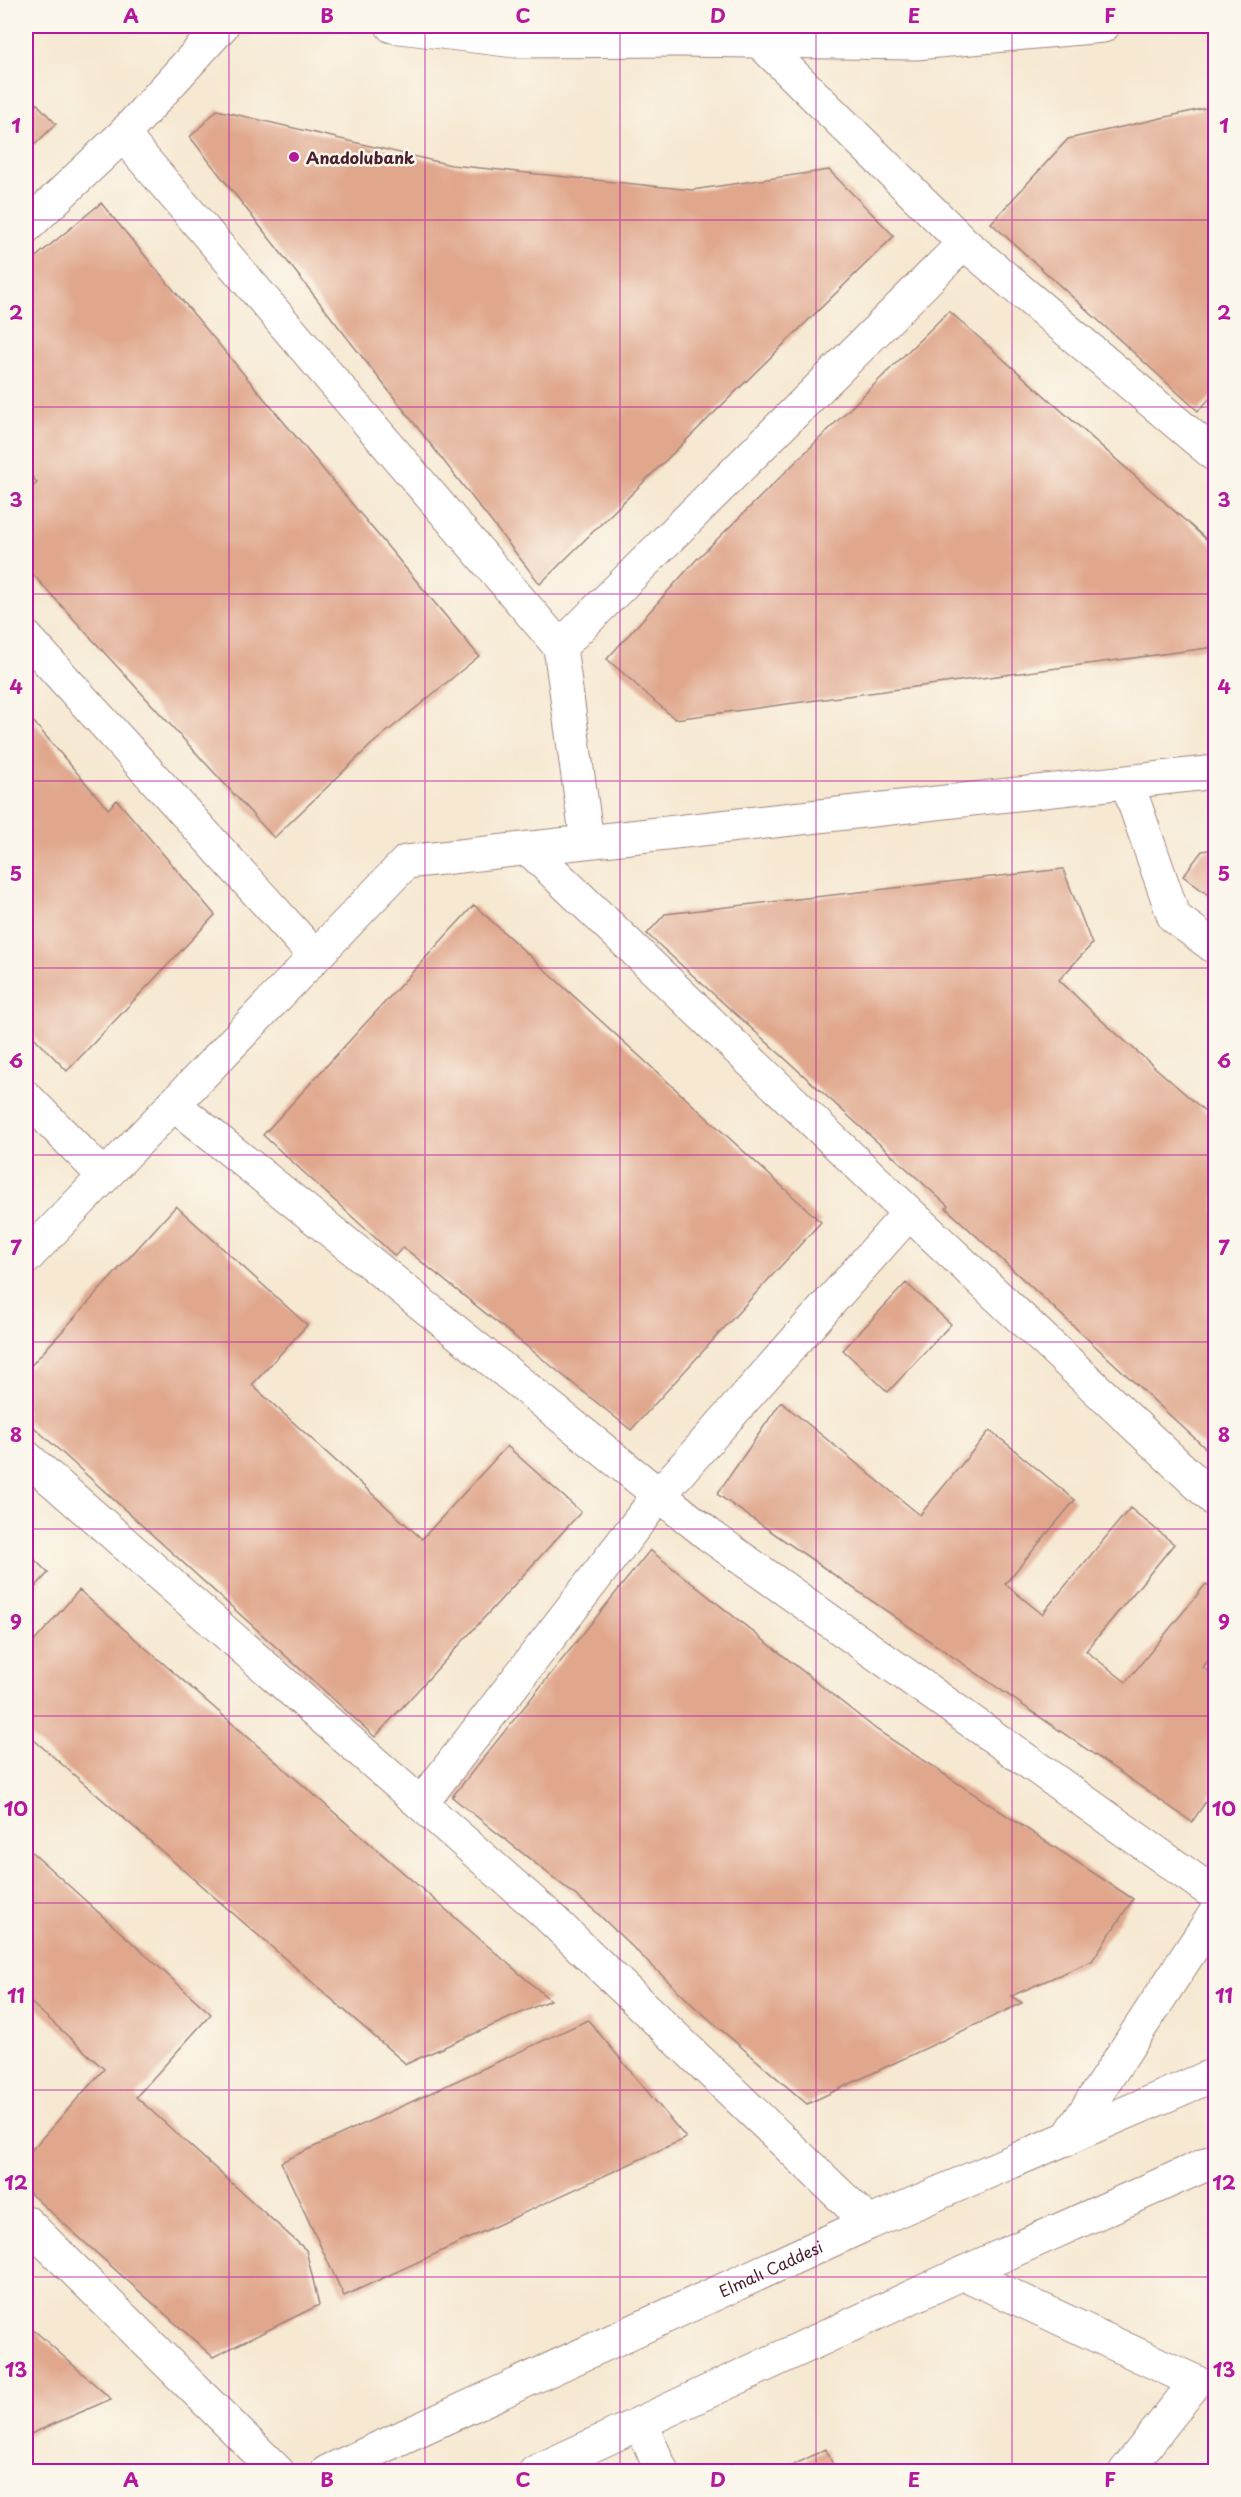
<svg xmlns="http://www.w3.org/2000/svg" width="1241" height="2497" font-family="'Playpen Sans',sans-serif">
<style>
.building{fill:#e0a78d}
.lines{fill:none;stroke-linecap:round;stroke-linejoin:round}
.minor-casing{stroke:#a0847e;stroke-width:35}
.major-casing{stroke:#a0847e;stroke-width:35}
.minor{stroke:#fff;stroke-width:33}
.major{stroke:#fff;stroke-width:33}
.grid{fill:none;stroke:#b5179e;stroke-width:1.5;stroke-opacity:0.55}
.poi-dot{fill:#b5179e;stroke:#fbf7ec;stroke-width:2}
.labels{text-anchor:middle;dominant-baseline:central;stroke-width:5;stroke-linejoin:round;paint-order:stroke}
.poi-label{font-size:16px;font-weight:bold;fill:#4a1f2b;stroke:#fbf7ec;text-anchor:start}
.street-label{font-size:16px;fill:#4a1f2b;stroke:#fbf7ec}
.neatline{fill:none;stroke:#b5179e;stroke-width:2}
.grid-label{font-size:20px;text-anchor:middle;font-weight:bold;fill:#b5179e}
</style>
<rect width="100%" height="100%" fill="#fbf7ec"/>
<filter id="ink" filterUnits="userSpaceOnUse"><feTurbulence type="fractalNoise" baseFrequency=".0167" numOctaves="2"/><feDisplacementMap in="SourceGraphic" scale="12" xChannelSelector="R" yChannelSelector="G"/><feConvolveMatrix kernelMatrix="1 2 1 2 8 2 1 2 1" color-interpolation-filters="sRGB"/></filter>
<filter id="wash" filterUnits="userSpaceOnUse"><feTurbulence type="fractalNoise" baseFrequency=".008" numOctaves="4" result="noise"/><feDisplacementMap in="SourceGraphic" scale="24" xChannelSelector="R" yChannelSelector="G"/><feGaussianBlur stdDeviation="1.35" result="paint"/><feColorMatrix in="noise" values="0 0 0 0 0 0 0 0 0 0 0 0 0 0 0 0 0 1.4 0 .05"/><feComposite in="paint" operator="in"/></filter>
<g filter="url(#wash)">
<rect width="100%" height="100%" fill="#f6e8d1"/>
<g id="blocks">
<!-- building -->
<path class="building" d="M 26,92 L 56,124 L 26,153 Z
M 1215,106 L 1215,393 L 1198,411 L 991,223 L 1068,139 Z
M 217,110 L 451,165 L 692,190 L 829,170 L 894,236 L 540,584 L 190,137 Z
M 101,203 L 479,656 L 372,744 L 274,838 L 26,567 L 26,493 L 37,483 L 26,469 L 26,265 Z
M 949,311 L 1215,547 L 1215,647 L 675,719 L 607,659 L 696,560 Z
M 26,713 L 108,809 L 117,800 L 215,915 L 67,1071 L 26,1029 Z
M 1215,849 L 1215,900 L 1183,876 L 1202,851 Z
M 1063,869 L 1092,944 L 1059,980 L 1101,1020 L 1215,1120 L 1215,1457 L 946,1208 L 948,1206 L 647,934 L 665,914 Z
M 474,905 L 821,1222 L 631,1430 L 403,1247 L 395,1256 L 263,1135 Z
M 176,1206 L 307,1325 L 252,1385 L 422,1539 L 507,1446 L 581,1512 L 375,1737 L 26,1420 L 26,1371 Z
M 906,1283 L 951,1324 L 888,1392 L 843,1350 Z
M 781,1402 L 920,1515 L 990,1430 L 1075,1500 L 1005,1584 L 1042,1614 L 1130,1508 L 1174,1544 L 1086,1651 L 1126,1682 L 1206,1584 L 1215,1591 L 1215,1652 L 1203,1667 L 1215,1678 L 1215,1788 L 1192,1822 L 717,1494 Z
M 650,1550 L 877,1730 L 1133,1899 L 1092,1961 L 1011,1996 L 1022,2003 L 807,2104 L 695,2007 L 594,1910 L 452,1797 Z
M 26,1551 L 48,1573 L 26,1597 Z
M 79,1590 L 437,1902 L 550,2000 L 406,2064 L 26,1733 L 26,1651 Z
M 26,1847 L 211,2014 L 136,2097 L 306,2250 L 319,2305 L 213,2357 L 26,2190 L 26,2156 L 104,2069 L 26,1998 Z
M 588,2020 L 686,2138 L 344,2296 L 281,2162 Z
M 26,2323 L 111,2399 L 26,2436 Z
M 826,2449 L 836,2472 L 779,2472 Z"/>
</g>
</g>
<g filter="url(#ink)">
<use href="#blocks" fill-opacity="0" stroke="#a0847e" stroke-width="1.5"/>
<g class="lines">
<!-- minor casing -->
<g class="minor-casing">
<path id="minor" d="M 760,42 L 964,243 L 1216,456
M 123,135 L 560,647 L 587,841
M 26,227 L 123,135 L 222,26
M 26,637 L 315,956
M 560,647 L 964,243
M 1127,782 L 1174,917 L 1216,948
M 528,848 L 909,1213 L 1216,1501
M 26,1097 L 104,1176
M 173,1104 L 709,1535 L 1216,1895
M 26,1258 L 406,862 L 1216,772
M 26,1457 L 544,1912 L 869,2223
M 421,1804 L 659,1495 L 909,1213
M 1067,2139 L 1216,1912
M 26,2222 L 278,2472
M 963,2273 L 1196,2382 L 1125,2472
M 641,2424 L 662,2472"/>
</g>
<!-- major casing -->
<g class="major-casing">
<g id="major">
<path d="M 392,26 L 515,41 L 680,40 L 916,43 L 1103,26"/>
<path id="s1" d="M 327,2472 L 869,2223 L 1216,2074"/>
<path d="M 535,2472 L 963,2273 L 1216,2160"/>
</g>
</g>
<!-- minor -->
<use href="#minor" class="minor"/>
<!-- major -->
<use href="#major" class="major"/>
</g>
</g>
<!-- grid -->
<path class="grid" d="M 229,26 L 229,2472M 425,26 L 425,2472M 620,26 L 620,2472M 816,26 L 816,2472M 1012,26 L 1012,2472M 26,220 L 1216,220M 26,407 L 1216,407M 26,594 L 1216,594M 26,781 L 1216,781M 26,968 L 1216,968M 26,1155 L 1216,1155M 26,1342 L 1216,1342M 26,1529 L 1216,1529M 26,1716 L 1216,1716M 26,1903 L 1216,1903M 26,2090 L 1216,2090M 26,2277 L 1216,2277"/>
<!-- markers -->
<circle class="poi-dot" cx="294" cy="157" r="6"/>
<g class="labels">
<!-- poi labels -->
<g class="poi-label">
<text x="306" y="157">Anadolubank</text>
</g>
<!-- street labels -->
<g class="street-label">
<text stroke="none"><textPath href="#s1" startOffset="488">Elmalı Caddesi</textPath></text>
</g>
</g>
<!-- margin -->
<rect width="1241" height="2497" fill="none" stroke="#fbf7ec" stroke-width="66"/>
<rect x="33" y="33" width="1175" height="2431" class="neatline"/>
<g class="grid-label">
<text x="131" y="23">A</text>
<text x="327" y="23">B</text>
<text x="523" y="23">C</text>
<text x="718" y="23">D</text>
<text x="914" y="23">E</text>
<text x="1110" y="23">F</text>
<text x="16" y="133">1</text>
<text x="1224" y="133">1</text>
<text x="16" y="320">2</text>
<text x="1224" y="320">2</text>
<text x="16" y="507">3</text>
<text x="1224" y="507">3</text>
<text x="16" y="694">4</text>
<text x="1224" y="694">4</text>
<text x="16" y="881">5</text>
<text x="1224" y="881">5</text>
<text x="16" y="1068">6</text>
<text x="1224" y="1068">6</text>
<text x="16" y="1255">7</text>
<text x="1224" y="1255">7</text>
<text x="16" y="1442">8</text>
<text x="1224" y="1442">8</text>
<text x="16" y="1629">9</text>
<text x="1224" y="1629">9</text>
<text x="16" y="1816">10</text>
<text x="1224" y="1816">10</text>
<text x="16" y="2003">11</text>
<text x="1224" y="2003">11</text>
<text x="16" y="2190">12</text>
<text x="1224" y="2190">12</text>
<text x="16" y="2377">13</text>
<text x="1224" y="2377">13</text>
<text x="131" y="2487">A</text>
<text x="327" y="2487">B</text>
<text x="523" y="2487">C</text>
<text x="718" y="2487">D</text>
<text x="914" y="2487">E</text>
<text x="1110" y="2487">F</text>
</g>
</svg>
